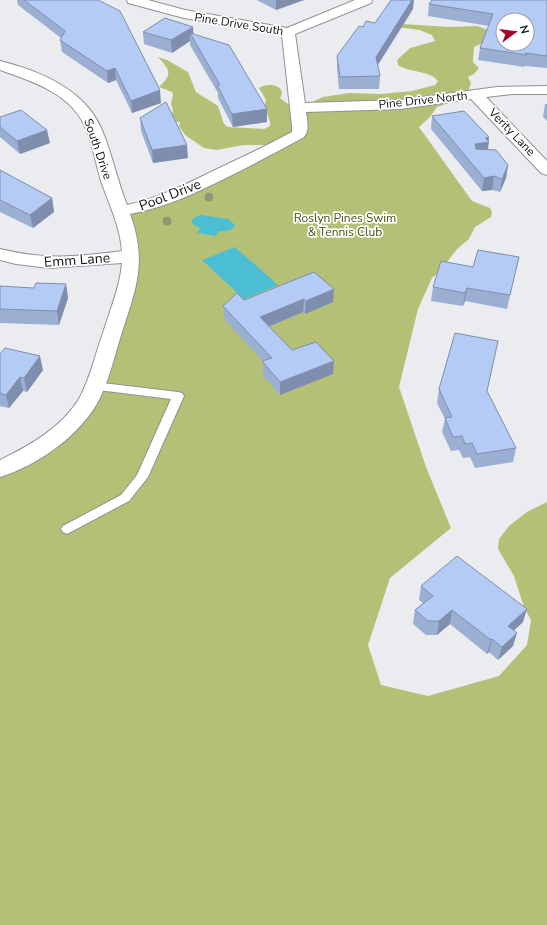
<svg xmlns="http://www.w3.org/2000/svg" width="547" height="925" font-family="'Nunito Sans',sans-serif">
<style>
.green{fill:#b5c077}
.water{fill:#4bbed3}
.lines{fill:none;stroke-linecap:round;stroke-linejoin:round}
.lane-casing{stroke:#8f9295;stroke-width:2}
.street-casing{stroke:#8f9295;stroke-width:2}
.lane{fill:#fff;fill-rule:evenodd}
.street{fill:#fff;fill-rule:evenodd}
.tree{fill:#919676}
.wall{fill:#9bafd3}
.shaded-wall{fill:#7e8eac}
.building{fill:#b4cbf5;stroke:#7e8eac;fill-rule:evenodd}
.labels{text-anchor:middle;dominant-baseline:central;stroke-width:3.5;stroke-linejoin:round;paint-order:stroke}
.far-street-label{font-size:12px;fill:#111213;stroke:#fff}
.far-park-label{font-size:12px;fill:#484f13;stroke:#fff}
.street-label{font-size:14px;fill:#111213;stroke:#fff}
</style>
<rect width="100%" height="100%" fill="#eaecf0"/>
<!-- green -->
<path class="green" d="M 403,24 L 449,27 L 477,26 L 488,30 L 483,43 L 474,47 L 473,62 L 479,68 L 474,74 L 468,77 L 471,83 L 468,92 L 454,101 L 437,107 L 430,117 L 419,127 L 472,201 L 490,208 L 492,212 L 491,217 L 475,227 L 469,239 L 457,249 L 441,270 L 432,278 L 418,309 L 399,387 L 426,467 L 451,528 L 390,578 L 368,645 L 381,685 L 428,696 L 499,676 L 527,645 L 531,620 L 524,607 L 514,576 L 498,549 L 499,539 L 509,526 L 527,512 L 547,502 L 547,925 L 0,925 L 0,469 L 75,419 L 128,283 L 120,211 L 140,207 L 296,136 L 297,127 L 285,137 L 265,145 L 243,145 L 217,150 L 204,148 L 185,135 L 179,126 L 180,122 L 163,123 L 172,115 L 173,110 L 171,104 L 173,95 L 172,92 L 159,87 C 173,74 170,70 158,57 L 167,60 L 188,72 L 196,92 L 218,106 L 224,124 L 228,127 L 264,129 L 270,126 C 271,116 262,110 266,100 L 259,88 C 267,82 288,85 280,98 L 292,107 L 308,104 L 323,97 L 349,93 L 381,94 L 412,91 L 435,85 L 438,81 C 429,70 410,73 398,65 L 397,60 L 410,48 L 435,41 L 432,35 L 419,30 L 390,26 Z"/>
<!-- water -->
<path class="water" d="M 201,215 L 228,219 L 235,225 C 232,231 225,232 219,231 L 216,236 L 197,233 L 200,228 L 194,225 L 191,221 L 195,217 Z
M 235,247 L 278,285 L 244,299 L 202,260 Z"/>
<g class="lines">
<!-- lane casing -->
<g class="lane-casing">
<path id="lane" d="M 94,382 L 178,392 L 182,393 L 184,396 L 148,477 L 129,501 L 67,534 L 63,532 L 61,529 L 63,526 L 121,495 L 137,475 L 171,399 L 90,389 L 88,386 L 90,383 Z"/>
</g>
<!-- street casing -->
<g class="street-casing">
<path id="street" d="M 127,0 L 148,0 L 185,10 L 287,28 L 355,0 L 372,0 L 371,3 L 295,34 L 305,103 L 400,100 L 497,87 L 547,86 L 547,94 L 513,94 L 486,97 L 547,161 L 547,175 L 541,173 L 471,99 L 400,109 L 306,112 C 307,121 310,130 304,137 C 279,151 254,164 228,177 C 195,193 167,207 130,214 C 147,261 137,286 122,332 C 115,354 110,377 100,398 C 82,434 39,465 0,477 L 0,460 C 29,446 61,428 79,399 C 90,379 95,355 103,333 C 110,310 120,287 122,263 L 49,268 L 16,264 L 0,260 L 0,249 C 45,260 76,257 122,251 C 120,226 109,204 101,181 C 96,164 93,147 87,131 C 73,94 34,82 0,70 L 0,61 C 40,71 84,89 101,128 C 112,153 117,180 127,205 C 159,198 186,184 215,170 C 241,158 266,146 292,132 L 292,126 L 282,35 L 184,18 L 128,3 Z"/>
</g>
<!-- lane -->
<use href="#lane" class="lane"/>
<!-- street -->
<use href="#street" class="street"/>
</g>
<!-- trees -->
<g class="tree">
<circle cx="209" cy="197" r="4.5"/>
<circle cx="167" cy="221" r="4.5"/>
</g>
<!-- wall -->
<path class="wall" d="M 17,0 L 98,0 L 161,103 L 132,113 L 116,80 L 108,83 L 62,52 L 60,40 L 61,38 L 18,5 Z
M 257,0 L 304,0 L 276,10 Z
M 547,0 L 547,68 L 525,66 L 524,67 L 478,60 L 480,48 L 489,26 L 428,16 L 429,4 Z
M 413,9 L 378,65 L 380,76 L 379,89 L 339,89 L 337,68 L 337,56 L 363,27 Z
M 165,18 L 193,34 L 267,109 L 267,122 L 233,127 L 218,98 L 218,93 L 190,45 L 190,41 L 172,53 L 144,44 L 143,32 Z
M 545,104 L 547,104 L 547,121 L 543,117 Z
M 432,116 L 488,141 L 489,142 L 488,150 L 508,165 L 506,178 L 500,192 L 492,190 L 482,191 L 431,129 Z
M 0,117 L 50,143 L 20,154 L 0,137 Z
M 140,118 L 188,158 L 153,163 L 141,131 Z
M 0,170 L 52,198 L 54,212 L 33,228 L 0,212 Z
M 519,257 L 507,309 L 465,301 L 463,306 L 431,301 L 433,287 L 473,267 Z
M 314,272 L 333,302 L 305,314 L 303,312 L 269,327 L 292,350 L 333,374 L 280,395 L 263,375 L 263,361 L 224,319 L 223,306 L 244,300 Z
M 66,284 L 68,298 L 59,325 L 0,323 L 0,286 L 34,288 Z
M 0,354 L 43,370 L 27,392 L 23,391 L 9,408 L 0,406 Z
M 495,355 L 487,392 L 516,448 L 513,462 L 475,468 L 470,457 L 463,458 L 459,450 L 451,451 L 442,432 L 445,419 L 437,403 L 439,389 Z
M 421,586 L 523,622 L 514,630 L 513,646 L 498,660 L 489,652 L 487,654 L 450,624 L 437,635 L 426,635 L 413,624 L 415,610 L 423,603 L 419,600 Z"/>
<!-- shaded-wall -->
<path class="shaded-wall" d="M 276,0 L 304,0 L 276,10 Z
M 412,0 L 414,0 L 413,9 L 375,69 L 376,57 Z
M 193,27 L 194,39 L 190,33 L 190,41 L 172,53 L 171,40 Z
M 115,68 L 116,80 L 108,83 L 107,71 Z
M 160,90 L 161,103 L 132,113 L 131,101 Z
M 267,109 L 267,122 L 233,127 L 232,114 Z
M 47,130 L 50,143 L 20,154 L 17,141 Z
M 489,137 L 487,155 L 473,157 L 475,144 L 485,138 Z
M 187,145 L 188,158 L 153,163 L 152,150 Z
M 508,165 L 506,178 L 500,192 L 502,179 Z
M 494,176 L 492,190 L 482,191 L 484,178 Z
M 52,198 L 54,212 L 33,228 L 30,215 Z
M 66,284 L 68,298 L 59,325 L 57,311 Z
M 467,288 L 465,301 L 463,306 L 465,293 Z
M 334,289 L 333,302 L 305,314 L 306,301 Z
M 304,299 L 303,312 L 260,330 L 260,317 Z
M 40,356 L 43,370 L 27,392 L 24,378 Z
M 334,361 L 333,374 L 280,395 L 280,382 Z
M 20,377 L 23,391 L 9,408 L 6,395 Z
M 527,609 L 523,622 L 505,639 L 508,626 Z
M 452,610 L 450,624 L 437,635 L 439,621 Z
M 517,633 L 513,646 L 498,660 L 502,647 Z
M 492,639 L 489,652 L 487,654 L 491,640 Z"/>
<!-- building -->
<path class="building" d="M 24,0 L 98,0 L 120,11 L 160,90 L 131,101 L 115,68 L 107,71 L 60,40 L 65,31 Z
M 391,0 L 412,0 L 376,57 L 380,76 L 340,77 L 337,56 L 359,26 L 363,27 L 366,21 L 375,23 Z
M 432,0 L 547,0 L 547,56 L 525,53 L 527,55 L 480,48 L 493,14 L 429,4 ZM 503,20 L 527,20 L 527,44 L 503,44 Z
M 165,18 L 193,27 L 171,40 L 143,32 Z
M 190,33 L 229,45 L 267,109 L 232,114 L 217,85 L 220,85 Z
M 166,102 L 187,145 L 152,150 L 140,118 Z
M 21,110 L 47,130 L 17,141 L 0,127 L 0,117 Z
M 464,111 L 489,137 L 485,138 L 489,142 L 475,144 L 476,149 L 496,150 L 508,165 L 502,179 L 494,176 L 484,178 L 432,116 Z
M 0,170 L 52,198 L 30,215 L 0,200 Z
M 478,250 L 519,257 L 510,295 L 467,288 L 465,293 L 433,287 L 441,261 L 473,267 Z
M 314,272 L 334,289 L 306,301 L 304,299 L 260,317 L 292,350 L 316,342 L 334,361 L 280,382 L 262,361 L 272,358 L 223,306 L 237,293 L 244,300 Z
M 36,283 L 66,284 L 57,311 L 0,309 L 0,286 L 34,288 Z
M 455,333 L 498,341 L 487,391 L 516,448 L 477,454 L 472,443 L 465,444 L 462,436 L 453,437 L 445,418 L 452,417 L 439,389 Z
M 5,348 L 40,356 L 24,378 L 20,377 L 6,395 L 0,393 L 0,354 Z
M 457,556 L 527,609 L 508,626 L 517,633 L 502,647 L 492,639 L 491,640 L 452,610 L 439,621 L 428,621 L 415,610 L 433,596 L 421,586 Z"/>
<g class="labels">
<!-- far-street labels -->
<g class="far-street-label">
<text transform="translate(239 24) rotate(9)">Pine Drive South</text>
<text transform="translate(423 100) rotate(-6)">Pine Drive North</text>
<text transform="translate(512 132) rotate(46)">Verity Lane</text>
<text transform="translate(98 149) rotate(71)">South Drive</text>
</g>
<!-- far-park labels -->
<g class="far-park-label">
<text x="345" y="218">Roslyn Pines Swim<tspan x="345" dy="14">&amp; Tennis Club</tspan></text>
</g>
<!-- street labels -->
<g class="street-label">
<text transform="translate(170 195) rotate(-21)">Pool Drive</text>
<text transform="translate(77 260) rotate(-4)">Emm Lane</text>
</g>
</g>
<!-- north arrow -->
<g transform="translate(515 32) rotate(75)"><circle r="19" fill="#ffffff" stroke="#a0a0a1"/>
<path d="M0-3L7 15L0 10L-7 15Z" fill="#a20329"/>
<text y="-6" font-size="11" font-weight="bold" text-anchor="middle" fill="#111213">N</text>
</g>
</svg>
